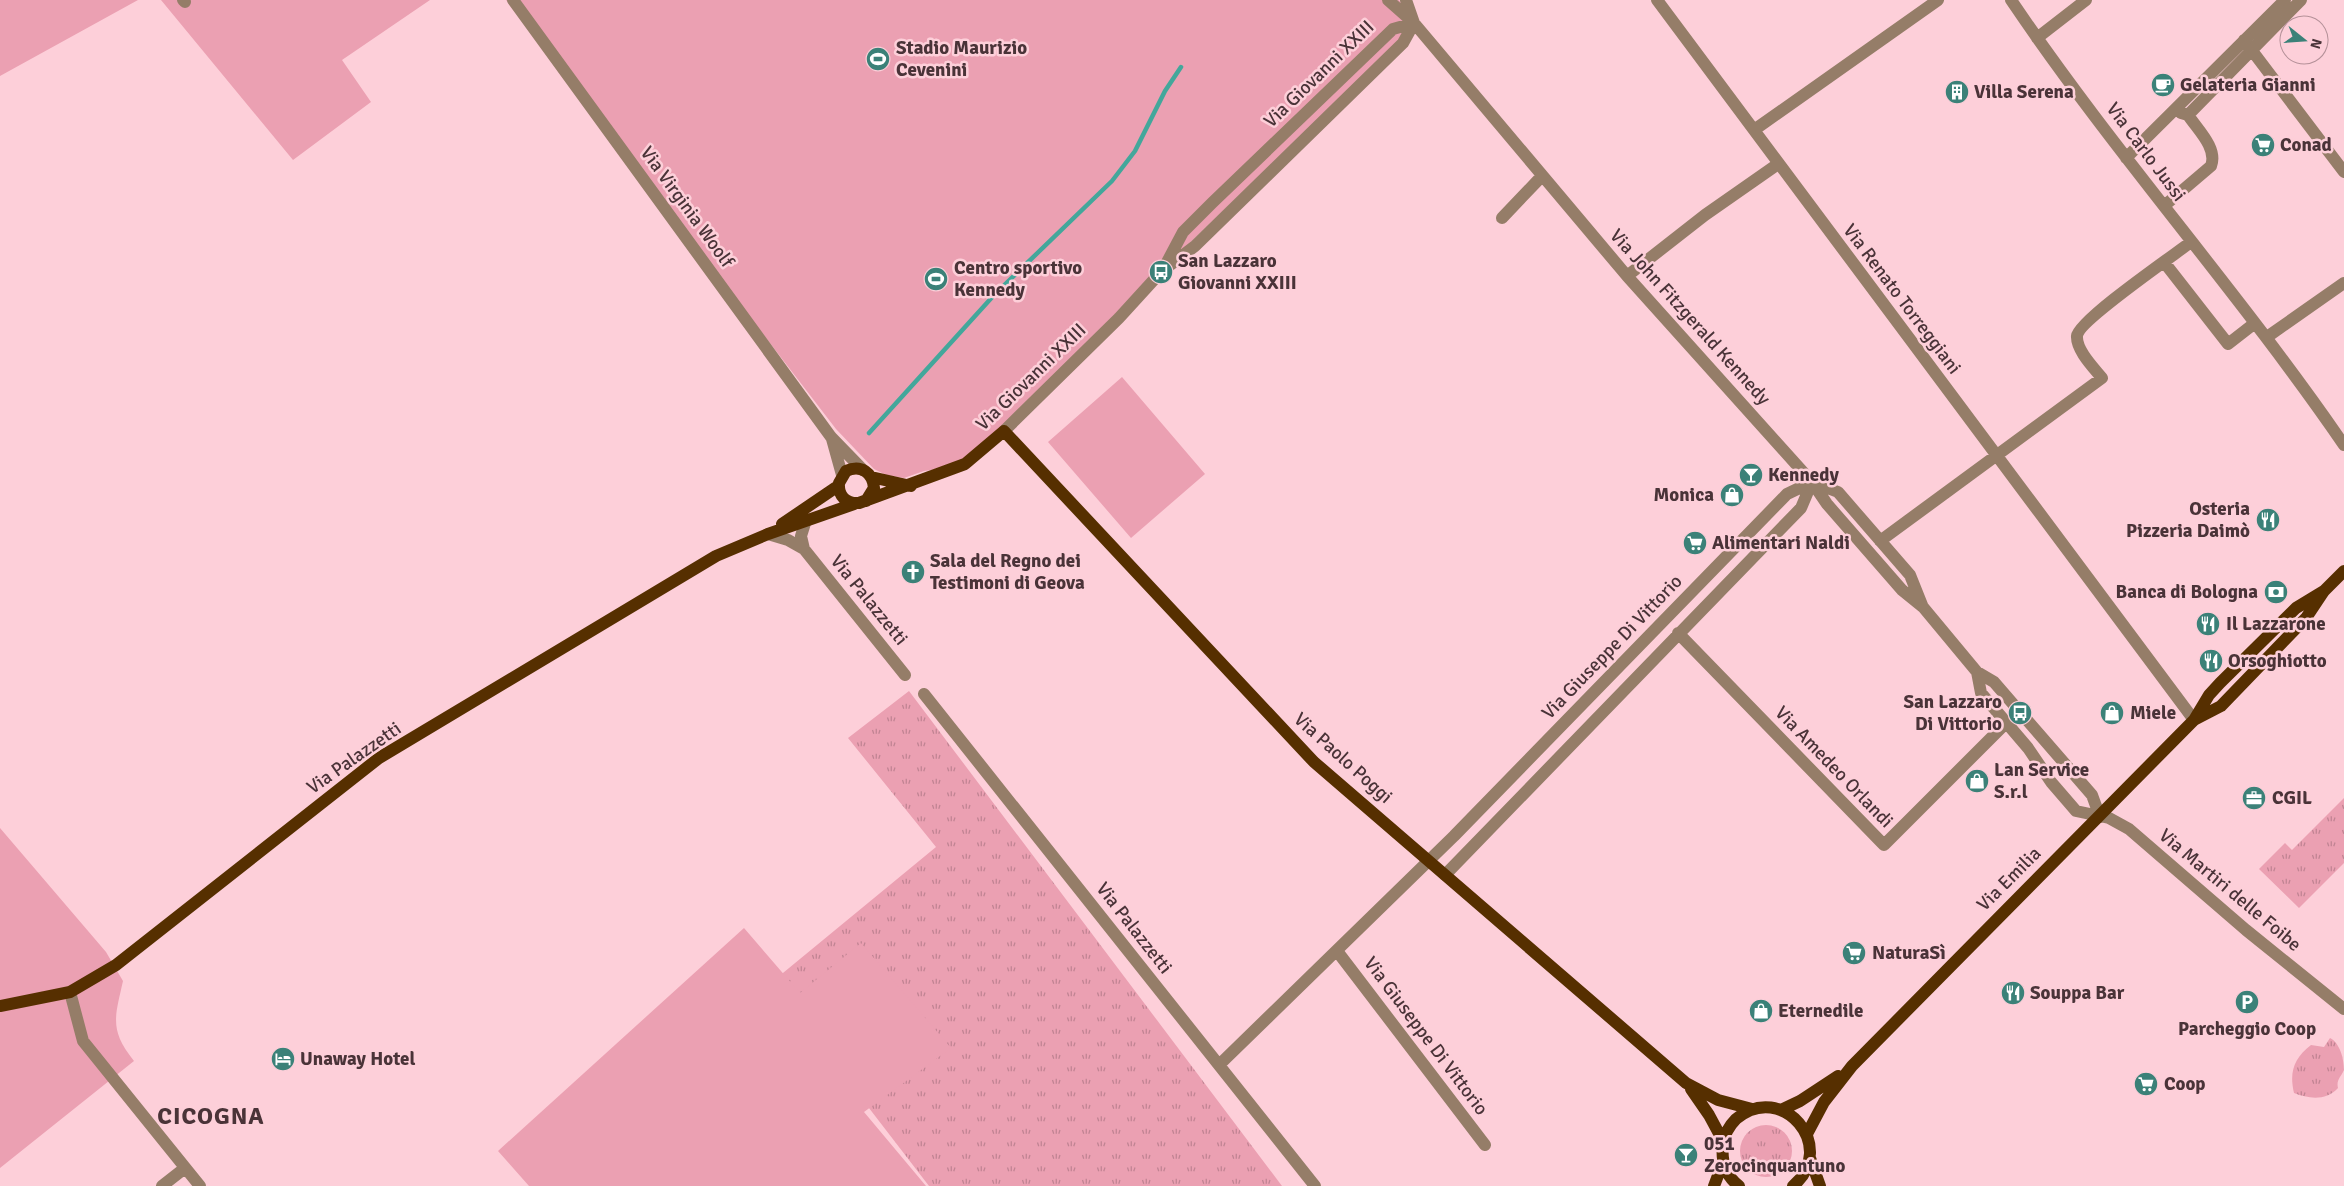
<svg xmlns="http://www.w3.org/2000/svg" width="2344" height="1186" font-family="Signika,sans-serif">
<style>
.grass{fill:url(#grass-tufts)}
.park{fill:#eba0b2}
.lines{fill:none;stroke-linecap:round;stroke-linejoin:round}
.stream{stroke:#43a79b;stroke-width:4.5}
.minor{stroke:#957d68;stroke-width:12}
.major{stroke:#562f00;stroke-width:12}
.labels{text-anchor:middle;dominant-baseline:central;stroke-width:5;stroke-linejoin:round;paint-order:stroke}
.poi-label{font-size:19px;font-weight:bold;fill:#4a3338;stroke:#fdcfd9;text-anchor:start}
.street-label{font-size:19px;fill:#4a3338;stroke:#fdcfd9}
.district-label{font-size:24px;font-weight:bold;letter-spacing:1px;fill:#4a3338;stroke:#fdcfd9}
</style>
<defs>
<pattern id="grass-tufts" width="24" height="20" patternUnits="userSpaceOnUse" patternTransform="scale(1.25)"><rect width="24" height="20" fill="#eba0b2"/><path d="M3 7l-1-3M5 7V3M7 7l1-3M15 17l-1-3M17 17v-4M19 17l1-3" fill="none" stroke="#c08392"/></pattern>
</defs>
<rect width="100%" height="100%" fill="#fdcfd9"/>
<!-- grass -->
<path class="grass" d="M 909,691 L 1282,1186 L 929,1186 L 772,982 L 936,847 L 848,738 Z
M 2344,798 L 2344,863 L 2299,908 L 2259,869 L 2285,843 L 2292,850 Z
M 2330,1038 C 2340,1043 2344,1059 2344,1070 C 2341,1077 2336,1080 2338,1088 C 2326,1101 2309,1099 2294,1093 C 2289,1072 2294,1058 2311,1045 L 2324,1047 Z
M1740 1151a26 26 0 1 1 52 0a26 26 0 1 1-52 0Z"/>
<!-- park -->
<path class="park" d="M 0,0 L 138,0 L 0,76 Z
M 161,0 L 430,0 L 342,60 L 371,102 L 293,160 Z
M 506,0 L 1399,0 L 1405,7 L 1409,32 L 1096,333 L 965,465 L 924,471 L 904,478 L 886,475 L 874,469 L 836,429 Z
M 1122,377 L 1205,474 L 1131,538 L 1048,442 Z
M 0,828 L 106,952 L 123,981 C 115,1017 109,1030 134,1061 L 0,1168 Z
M 744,928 L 800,993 L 861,943 L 951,1048 L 864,1112 L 926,1186 L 529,1186 L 498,1151 Z"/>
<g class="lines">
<!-- stream -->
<path class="stream" d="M 869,433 L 995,294 L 1112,181 L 1135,151 L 1165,91 L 1181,67"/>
<!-- minor -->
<path class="minor" d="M 183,0 L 185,2
M 513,0 L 831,437 L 863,470
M 1388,0 L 1414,23 L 1627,276 L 1812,482 L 1827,504 L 1902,590 L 1923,607 L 1977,672 L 1994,682 L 2092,795 L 2100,817
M 1406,0 L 1414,23
M 1657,0 L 2194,720
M 2011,0 C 2115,154 2239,292 2344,445
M 2037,38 L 2086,0
M 2244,40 L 2344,172
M 2188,115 L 2301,0
M 1754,130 L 1938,0
M 2126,158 L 2285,0
M 2164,206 L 2211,166 C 2218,148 2197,129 2188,115 L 2181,113
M 1502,218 L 1542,176
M 2164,262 L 2228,344 L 2255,323
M 1165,266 L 1183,232 L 1212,203 L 1393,29 L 1414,23
M 1627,276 L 1705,215 L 1778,164
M 2267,337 L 2344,283
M 1004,431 L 1119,318 L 1161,272 L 1195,246 L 1403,43 L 1414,23
M 832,439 L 842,475
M 1812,482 L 1838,492 L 1910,575 L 1922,605
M 768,534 L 788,540 L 804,549 L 905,675
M 1880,541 L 2102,378 C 2094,368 2076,350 2077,336 C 2078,321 2174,255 2191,242
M 804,549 L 801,536 L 806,520
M 1678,633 L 1884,845 L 2006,723
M 1977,672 L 1981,693 L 2028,748 L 2051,782 L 2070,804 L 2076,811 L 2109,818 L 2129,829 L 2246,930 L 2344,1009
M 924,694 L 1315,1186
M 1445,875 L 1801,508 L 1812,482
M 1337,951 L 1485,1145
M 70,992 L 83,1041 L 200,1186
M 1219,1065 L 1454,836 L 1787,494 L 1812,482
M 162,1186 L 185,1168"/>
<!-- major -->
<path class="major" d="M 871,477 L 911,486
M 866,501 L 874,488 C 873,473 861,464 846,471 L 839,483 C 838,496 846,504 859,503 L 965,464 L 1004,431 L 1314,762 L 1686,1083 L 1718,1100 L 1752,1109
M 782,524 L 838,486
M 2194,720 L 2221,706 L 2306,618 L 2324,591 L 2344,571
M 0,1006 L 70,992 L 116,965 L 379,758 L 716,556 L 768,534 L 854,504
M 1691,1089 L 1709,1115 L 1723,1141
M 1781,1110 L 1800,1101 L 1838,1076
M 1807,1134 L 1824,1102 L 1852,1066 L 2194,720 L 2209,695 L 2220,683 L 2296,608 L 2324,591
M 1810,1158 L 1820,1186
M 1714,1186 L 1723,1162
M 1739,1186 C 1726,1176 1721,1162 1723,1145 C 1724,1135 1729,1126 1736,1119 C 1782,1080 1839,1147 1793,1186"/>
</g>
<!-- icons -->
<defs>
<g id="stadium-disc" transform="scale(1.25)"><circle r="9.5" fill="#3b8178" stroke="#fdcfd9"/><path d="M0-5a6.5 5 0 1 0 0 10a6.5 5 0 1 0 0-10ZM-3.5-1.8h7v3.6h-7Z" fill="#fff"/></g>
<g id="cafe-disc" transform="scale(1.25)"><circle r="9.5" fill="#3b8178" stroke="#fdcfd9"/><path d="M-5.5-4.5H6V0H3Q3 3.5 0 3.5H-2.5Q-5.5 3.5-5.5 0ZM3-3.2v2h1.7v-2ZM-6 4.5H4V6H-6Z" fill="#fff"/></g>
<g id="building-disc" transform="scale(1.25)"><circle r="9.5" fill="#3b8178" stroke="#fdcfd9"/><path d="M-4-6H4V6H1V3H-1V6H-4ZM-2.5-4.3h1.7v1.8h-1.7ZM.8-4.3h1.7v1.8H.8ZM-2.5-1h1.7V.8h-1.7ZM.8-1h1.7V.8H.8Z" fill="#fff"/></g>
<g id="supermarket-disc" transform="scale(1.25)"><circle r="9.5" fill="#3b8178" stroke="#fdcfd9"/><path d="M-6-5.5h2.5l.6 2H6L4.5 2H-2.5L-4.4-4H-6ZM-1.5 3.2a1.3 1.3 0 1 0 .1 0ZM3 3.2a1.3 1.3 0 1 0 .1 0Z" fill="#fff"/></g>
<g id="bus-disc" transform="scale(1.25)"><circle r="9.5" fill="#3b8178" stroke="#fdcfd9"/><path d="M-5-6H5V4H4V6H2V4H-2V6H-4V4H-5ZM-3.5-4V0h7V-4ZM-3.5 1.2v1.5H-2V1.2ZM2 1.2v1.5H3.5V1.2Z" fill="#fff"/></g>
<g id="bar-disc" transform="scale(1.25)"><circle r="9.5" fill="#3b8178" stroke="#fdcfd9"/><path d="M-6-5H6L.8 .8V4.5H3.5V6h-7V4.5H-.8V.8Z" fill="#fff"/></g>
<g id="shop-disc" transform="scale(1.25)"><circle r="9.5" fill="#3b8178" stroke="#fdcfd9"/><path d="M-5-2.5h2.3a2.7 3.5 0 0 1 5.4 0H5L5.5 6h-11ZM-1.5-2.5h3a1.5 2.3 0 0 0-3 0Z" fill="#fff"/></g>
<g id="restaurant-disc" transform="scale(1.25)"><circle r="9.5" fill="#3b8178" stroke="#fdcfd9"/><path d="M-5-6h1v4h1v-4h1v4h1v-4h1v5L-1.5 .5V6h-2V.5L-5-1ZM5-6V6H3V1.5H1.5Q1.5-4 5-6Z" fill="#fff"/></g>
<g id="church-disc" transform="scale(1.25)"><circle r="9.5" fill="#3b8178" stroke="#fdcfd9"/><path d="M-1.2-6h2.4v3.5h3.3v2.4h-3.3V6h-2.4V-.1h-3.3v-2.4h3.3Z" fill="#fff"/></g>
<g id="bank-disc" transform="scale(1.25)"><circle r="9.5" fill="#3b8178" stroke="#fdcfd9"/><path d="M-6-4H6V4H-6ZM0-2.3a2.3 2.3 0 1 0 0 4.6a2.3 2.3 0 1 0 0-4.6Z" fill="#fff"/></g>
<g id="office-disc" transform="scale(1.25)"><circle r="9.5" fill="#3b8178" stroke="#fdcfd9"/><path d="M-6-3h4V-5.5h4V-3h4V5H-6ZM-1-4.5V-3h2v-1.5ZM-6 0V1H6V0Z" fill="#fff"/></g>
<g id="parking-disc" transform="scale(1.25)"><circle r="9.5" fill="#3b8178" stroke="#fdcfd9"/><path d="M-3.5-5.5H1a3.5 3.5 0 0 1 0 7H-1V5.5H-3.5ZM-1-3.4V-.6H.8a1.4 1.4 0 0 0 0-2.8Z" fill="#fff"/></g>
<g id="hotel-disc" transform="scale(1.25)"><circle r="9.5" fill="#3b8178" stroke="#fdcfd9"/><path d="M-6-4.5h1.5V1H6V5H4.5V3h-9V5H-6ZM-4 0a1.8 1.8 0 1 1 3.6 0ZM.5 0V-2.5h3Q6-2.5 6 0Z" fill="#fff"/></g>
</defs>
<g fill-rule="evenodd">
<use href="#stadium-disc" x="878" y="59"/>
<use href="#cafe-disc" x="2163" y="85"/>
<use href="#building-disc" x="1957" y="92"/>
<use href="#supermarket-disc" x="2263" y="145"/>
<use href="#bus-disc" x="1161" y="272"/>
<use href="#stadium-disc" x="936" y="279"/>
<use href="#bar-disc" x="1751" y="475"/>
<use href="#shop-disc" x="1732" y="495"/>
<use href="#restaurant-disc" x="2268" y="520"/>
<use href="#supermarket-disc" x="1695" y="543"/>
<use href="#church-disc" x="913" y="572"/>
<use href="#bank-disc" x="2276" y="592"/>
<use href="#restaurant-disc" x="2208" y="624"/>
<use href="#restaurant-disc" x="2211" y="661"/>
<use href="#bus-disc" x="2020" y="713"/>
<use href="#shop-disc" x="2112" y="713"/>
<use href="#shop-disc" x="1977" y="781"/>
<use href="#office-disc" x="2254" y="798"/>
<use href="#supermarket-disc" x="1854" y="953"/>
<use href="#restaurant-disc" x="2013" y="993"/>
<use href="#parking-disc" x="2247" y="1002"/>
<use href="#shop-disc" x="1761" y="1011"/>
<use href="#hotel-disc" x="283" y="1059"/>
<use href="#supermarket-disc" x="2146" y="1084"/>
<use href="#bar-disc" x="1686" y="1155"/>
</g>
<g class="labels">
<!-- poi labels -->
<g class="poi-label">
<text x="896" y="48">Stadio Maurizio<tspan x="896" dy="22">Cevenini</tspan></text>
<text x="2180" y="85">Gelateria Gianni</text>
<text x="1974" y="92">Villa Serena</text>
<text x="2280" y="145">Conad</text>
<text x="1178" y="261">San Lazzaro<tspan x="1178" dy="22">Giovanni XXIII</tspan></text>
<text x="954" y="268">Centro sportivo<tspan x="954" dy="22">Kennedy</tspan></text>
<text x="1768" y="475">Kennedy</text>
<text x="1714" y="495" text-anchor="end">Monica</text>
<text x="2250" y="509" text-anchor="end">Osteria<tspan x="2250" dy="22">Pizzeria Daimò</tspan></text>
<text x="1712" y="543">Alimentari Naldi</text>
<text x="930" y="561">Sala del Regno dei<tspan x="930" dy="22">Testimoni di Geova</tspan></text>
<text x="2258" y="592" text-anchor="end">Banca di Bologna</text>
<text x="2226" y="624">Il Lazzarone</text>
<text x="2228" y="661">Orsoghiotto</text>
<text x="2002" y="702" text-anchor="end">San Lazzaro<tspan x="2002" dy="22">Di Vittorio</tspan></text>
<text x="2130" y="713">Miele</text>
<text x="1994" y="770">Lan Service<tspan x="1994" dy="22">S.r.l</tspan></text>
<text x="2272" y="798">CGIL</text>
<text x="1872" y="953">NaturaSì</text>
<text x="2030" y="993">Souppa Bar</text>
<text x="1778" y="1011">Eternedile</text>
<text x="2247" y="1029" text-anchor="middle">Parcheggio Coop</text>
<text x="300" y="1059">Unaway Hotel</text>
<text x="2164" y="1084">Coop</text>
<text x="1704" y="1144">051<tspan x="1704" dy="22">Zerocinquantuno</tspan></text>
</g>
<!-- street labels -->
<g class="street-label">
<text transform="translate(1319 74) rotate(-44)">Via Giovanni XXIII</text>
<text transform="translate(2146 152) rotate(53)">Via Carlo Jussi</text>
<text transform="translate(687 207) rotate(54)">Via Virginia Woolf</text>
<text transform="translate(1902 299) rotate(53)">Via Renato Torreggiani</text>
<text transform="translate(1690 317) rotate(48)">Via John Fitzgerald Kennedy</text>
<text transform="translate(1031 377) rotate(-44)">Via Giovanni XXIII</text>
<text transform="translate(869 600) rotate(51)">Via Palazzetti</text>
<text transform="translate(1612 647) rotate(-46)">Via Giuseppe Di Vittorio</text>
<text transform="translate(354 758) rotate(-35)">Via Palazzetti</text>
<text transform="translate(1343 758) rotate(42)">Via Paolo Poggi</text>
<text transform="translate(1834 767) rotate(46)">Via Amedeo Orlandi</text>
<text transform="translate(2009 879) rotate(-45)">Via Emilia</text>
<text transform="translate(2230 890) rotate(40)">Via Martiri delle Foibe</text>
<text transform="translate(1134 928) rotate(52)">Via Palazzetti</text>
<text transform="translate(1426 1036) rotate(53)">Via Giuseppe Di Vittorio</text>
</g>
<!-- district labels -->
<g class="district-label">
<text x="211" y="1116">CICOGNA</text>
</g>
</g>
<!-- north arrow -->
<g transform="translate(2304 40) rotate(107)"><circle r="24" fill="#fdcfd9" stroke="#b59199"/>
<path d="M0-4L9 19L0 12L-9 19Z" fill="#3b8178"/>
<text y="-8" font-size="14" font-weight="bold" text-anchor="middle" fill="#4a3338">N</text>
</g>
</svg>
